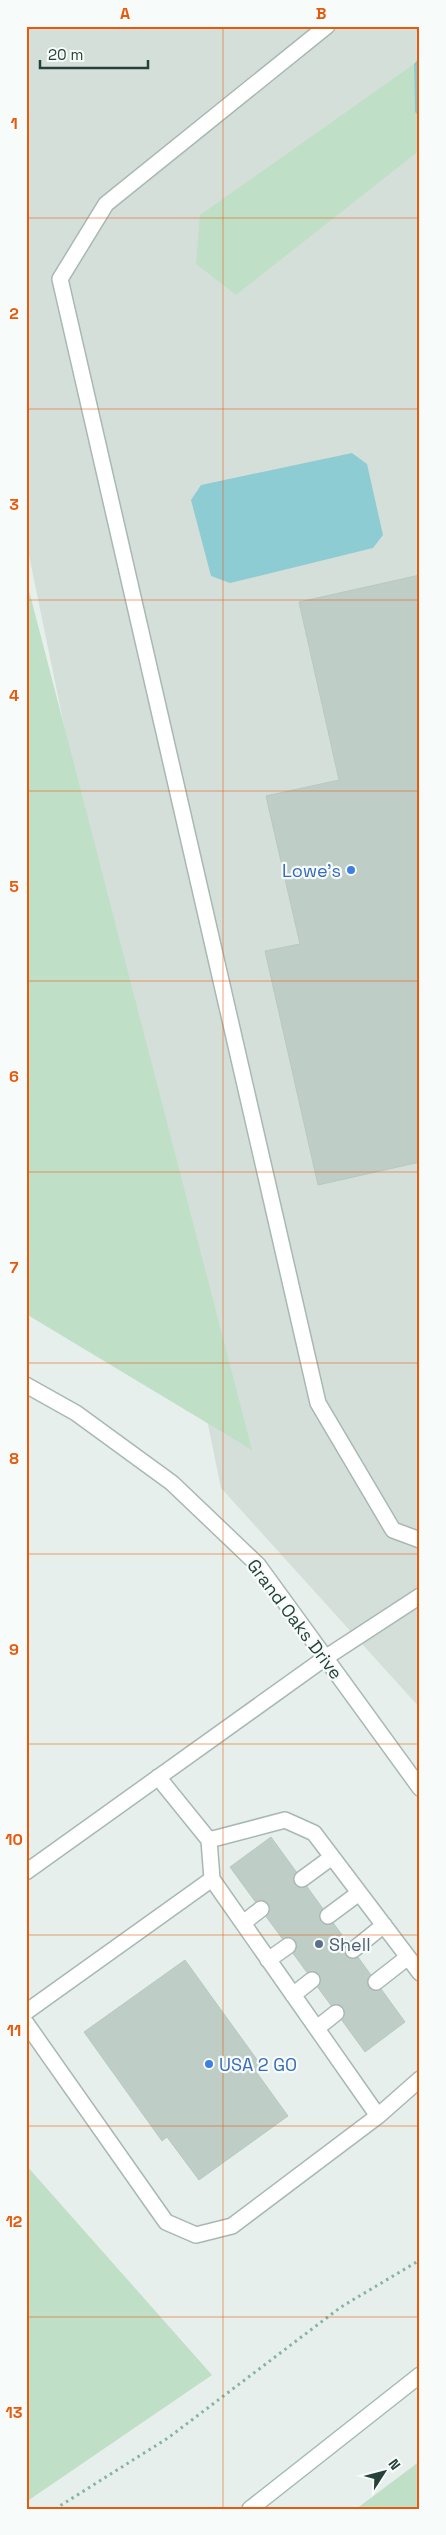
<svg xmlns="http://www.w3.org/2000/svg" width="446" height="2535" font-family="'Space Grotesk',sans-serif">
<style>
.built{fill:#d4dfda}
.green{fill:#bfe0c7}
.water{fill:#8eccd4}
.building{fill:#becdc6;stroke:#b8c9c1}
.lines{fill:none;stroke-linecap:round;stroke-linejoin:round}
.lane-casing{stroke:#a8b8b2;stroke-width:18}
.street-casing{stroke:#a8b8b2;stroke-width:18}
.secondary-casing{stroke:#a4bbb2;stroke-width:18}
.path{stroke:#86b3a3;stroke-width:3;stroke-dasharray:2.5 4;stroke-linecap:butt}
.lane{stroke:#fff;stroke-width:15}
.street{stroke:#fff;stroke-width:15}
.secondary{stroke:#fff;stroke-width:15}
.grid{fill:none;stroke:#e8590c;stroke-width:1;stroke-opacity:0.55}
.shop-dot{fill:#3f7fe0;stroke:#f7fbf9;stroke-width:2}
.service-dot{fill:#5c6f8a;stroke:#f7fbf9;stroke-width:2}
.labels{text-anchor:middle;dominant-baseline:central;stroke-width:4.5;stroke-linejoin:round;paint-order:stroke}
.shop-label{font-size:18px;fill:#366cbe;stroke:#f7fbf9;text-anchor:end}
.street-label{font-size:18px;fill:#244239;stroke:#f7fbf9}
.service-label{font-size:18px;fill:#4e5e75;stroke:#f7fbf9;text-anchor:start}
.neatline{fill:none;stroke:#e8590c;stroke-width:2}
.grid-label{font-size:16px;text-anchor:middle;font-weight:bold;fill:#e8590c}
</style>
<rect width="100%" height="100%" fill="#e6efeb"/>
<!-- built -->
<path class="built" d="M 26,26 L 420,26 L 420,1708 L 221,1488 L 26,541 Z"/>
<!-- green -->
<path class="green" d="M 414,64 L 415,112 L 420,118 L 420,150 L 236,295 L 196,264 L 200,215 Z
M 26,579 L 252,1450 L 26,1314 Z
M 26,2165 L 212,2375 L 26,2502 Z
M 420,2461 L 420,2509 L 356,2509 Z"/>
<!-- water -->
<path class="water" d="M 420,57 L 420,118 L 415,112 L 414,64 Z
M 352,453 L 367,464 L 383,535 L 373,548 L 230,583 L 211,576 L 191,500 L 201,485 Z"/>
<!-- building -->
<path class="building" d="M 420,575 L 420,1162 L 318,1185 L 265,951 L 300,944 L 266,796 L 339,780 L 299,602 Z
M 271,1837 L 405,2022 L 365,2052 L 230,1867 Z
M 185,1960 L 263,2068 L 257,2073 L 288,2116 L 199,2180 L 167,2137 L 162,2141 L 84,2032 Z"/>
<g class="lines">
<!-- lane casing -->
<g class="lane-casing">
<path id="lane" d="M 327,26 L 106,204 L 60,279 L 318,1403 L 393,1530 L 420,1540
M 158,1777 L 209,1840 L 212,1879 L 378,2116
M 209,1840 L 285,1820 L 314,1833 L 420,1973
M 26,1872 L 325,1658 L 420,1596
M 302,1879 L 332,1857
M 328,1916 L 359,1893
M 243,1923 L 261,1909
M 353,1950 L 384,1925
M 268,1960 L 288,1946
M 376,1982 L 408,1957
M 293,1995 L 312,1980
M 26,2012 L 212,1879
M 26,2023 L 166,2222 L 196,2235 L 232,2226 L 378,2116 L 420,2079
M 317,2028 L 336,2013"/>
</g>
<!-- street casing -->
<g class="street-casing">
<path id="street" d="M 26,1385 L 76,1413 L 172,1483 L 258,1565 L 420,1788"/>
</g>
<!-- secondary casing -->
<g class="secondary-casing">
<path id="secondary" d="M 250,2509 L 420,2375"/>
</g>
<!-- path -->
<path class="path" d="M 55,2509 L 168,2438 L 341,2307 L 420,2260"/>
<!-- lane -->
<use href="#lane" class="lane"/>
<!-- street -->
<use href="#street" class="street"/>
<!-- secondary -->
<use href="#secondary" class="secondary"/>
</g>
<!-- grid -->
<path class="grid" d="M 223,26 L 223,2509M 26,218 L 420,218M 26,409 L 420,409M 26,600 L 420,600M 26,791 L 420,791M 26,981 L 420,981M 26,1172 L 420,1172M 26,1363 L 420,1363M 26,1554 L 420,1554M 26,1744 L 420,1744M 26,1935 L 420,1935M 26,2126 L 420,2126M 26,2317 L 420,2317"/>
<!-- markers -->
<g class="shop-dot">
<circle cx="351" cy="870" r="5"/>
<circle cx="209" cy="2064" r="5"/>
</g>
<circle class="service-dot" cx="319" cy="1944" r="5"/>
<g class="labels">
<!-- shop labels -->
<g class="shop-label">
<text x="341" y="870">Lowe's</text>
<text x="219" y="2064" text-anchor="start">USA 2 GO</text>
</g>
<!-- street labels -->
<g class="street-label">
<text transform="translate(295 1619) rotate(53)">Grand Oaks Drive</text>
</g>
<!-- service labels -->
<g class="service-label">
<text x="329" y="1944">Shell</text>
</g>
</g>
<!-- border -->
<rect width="446" height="2535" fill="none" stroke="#f7fbf9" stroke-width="55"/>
<!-- north arrow -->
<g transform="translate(384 2472) rotate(54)" stroke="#f7fbf9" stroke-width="4" paint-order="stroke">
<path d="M0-4L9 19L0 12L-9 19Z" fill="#244239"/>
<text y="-8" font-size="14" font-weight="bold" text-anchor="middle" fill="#244239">N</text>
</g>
<!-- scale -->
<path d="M40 60v8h108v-8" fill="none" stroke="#244239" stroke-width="2.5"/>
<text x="48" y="60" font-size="15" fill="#244239" stroke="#f7fbf9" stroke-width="4" paint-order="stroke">20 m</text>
<rect x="28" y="28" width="390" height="2480" class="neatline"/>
<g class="grid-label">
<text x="125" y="19">A</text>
<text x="321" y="19">B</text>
<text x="14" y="129">1</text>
<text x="14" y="319">2</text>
<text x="14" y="510">3</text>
<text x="14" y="701">4</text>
<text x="14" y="892">5</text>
<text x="14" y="1082">6</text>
<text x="14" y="1273">7</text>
<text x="14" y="1464">8</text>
<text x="14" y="1655">9</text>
<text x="14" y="1845">10</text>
<text x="14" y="2036">11</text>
<text x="14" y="2227">12</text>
<text x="14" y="2418">13</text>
</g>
</svg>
